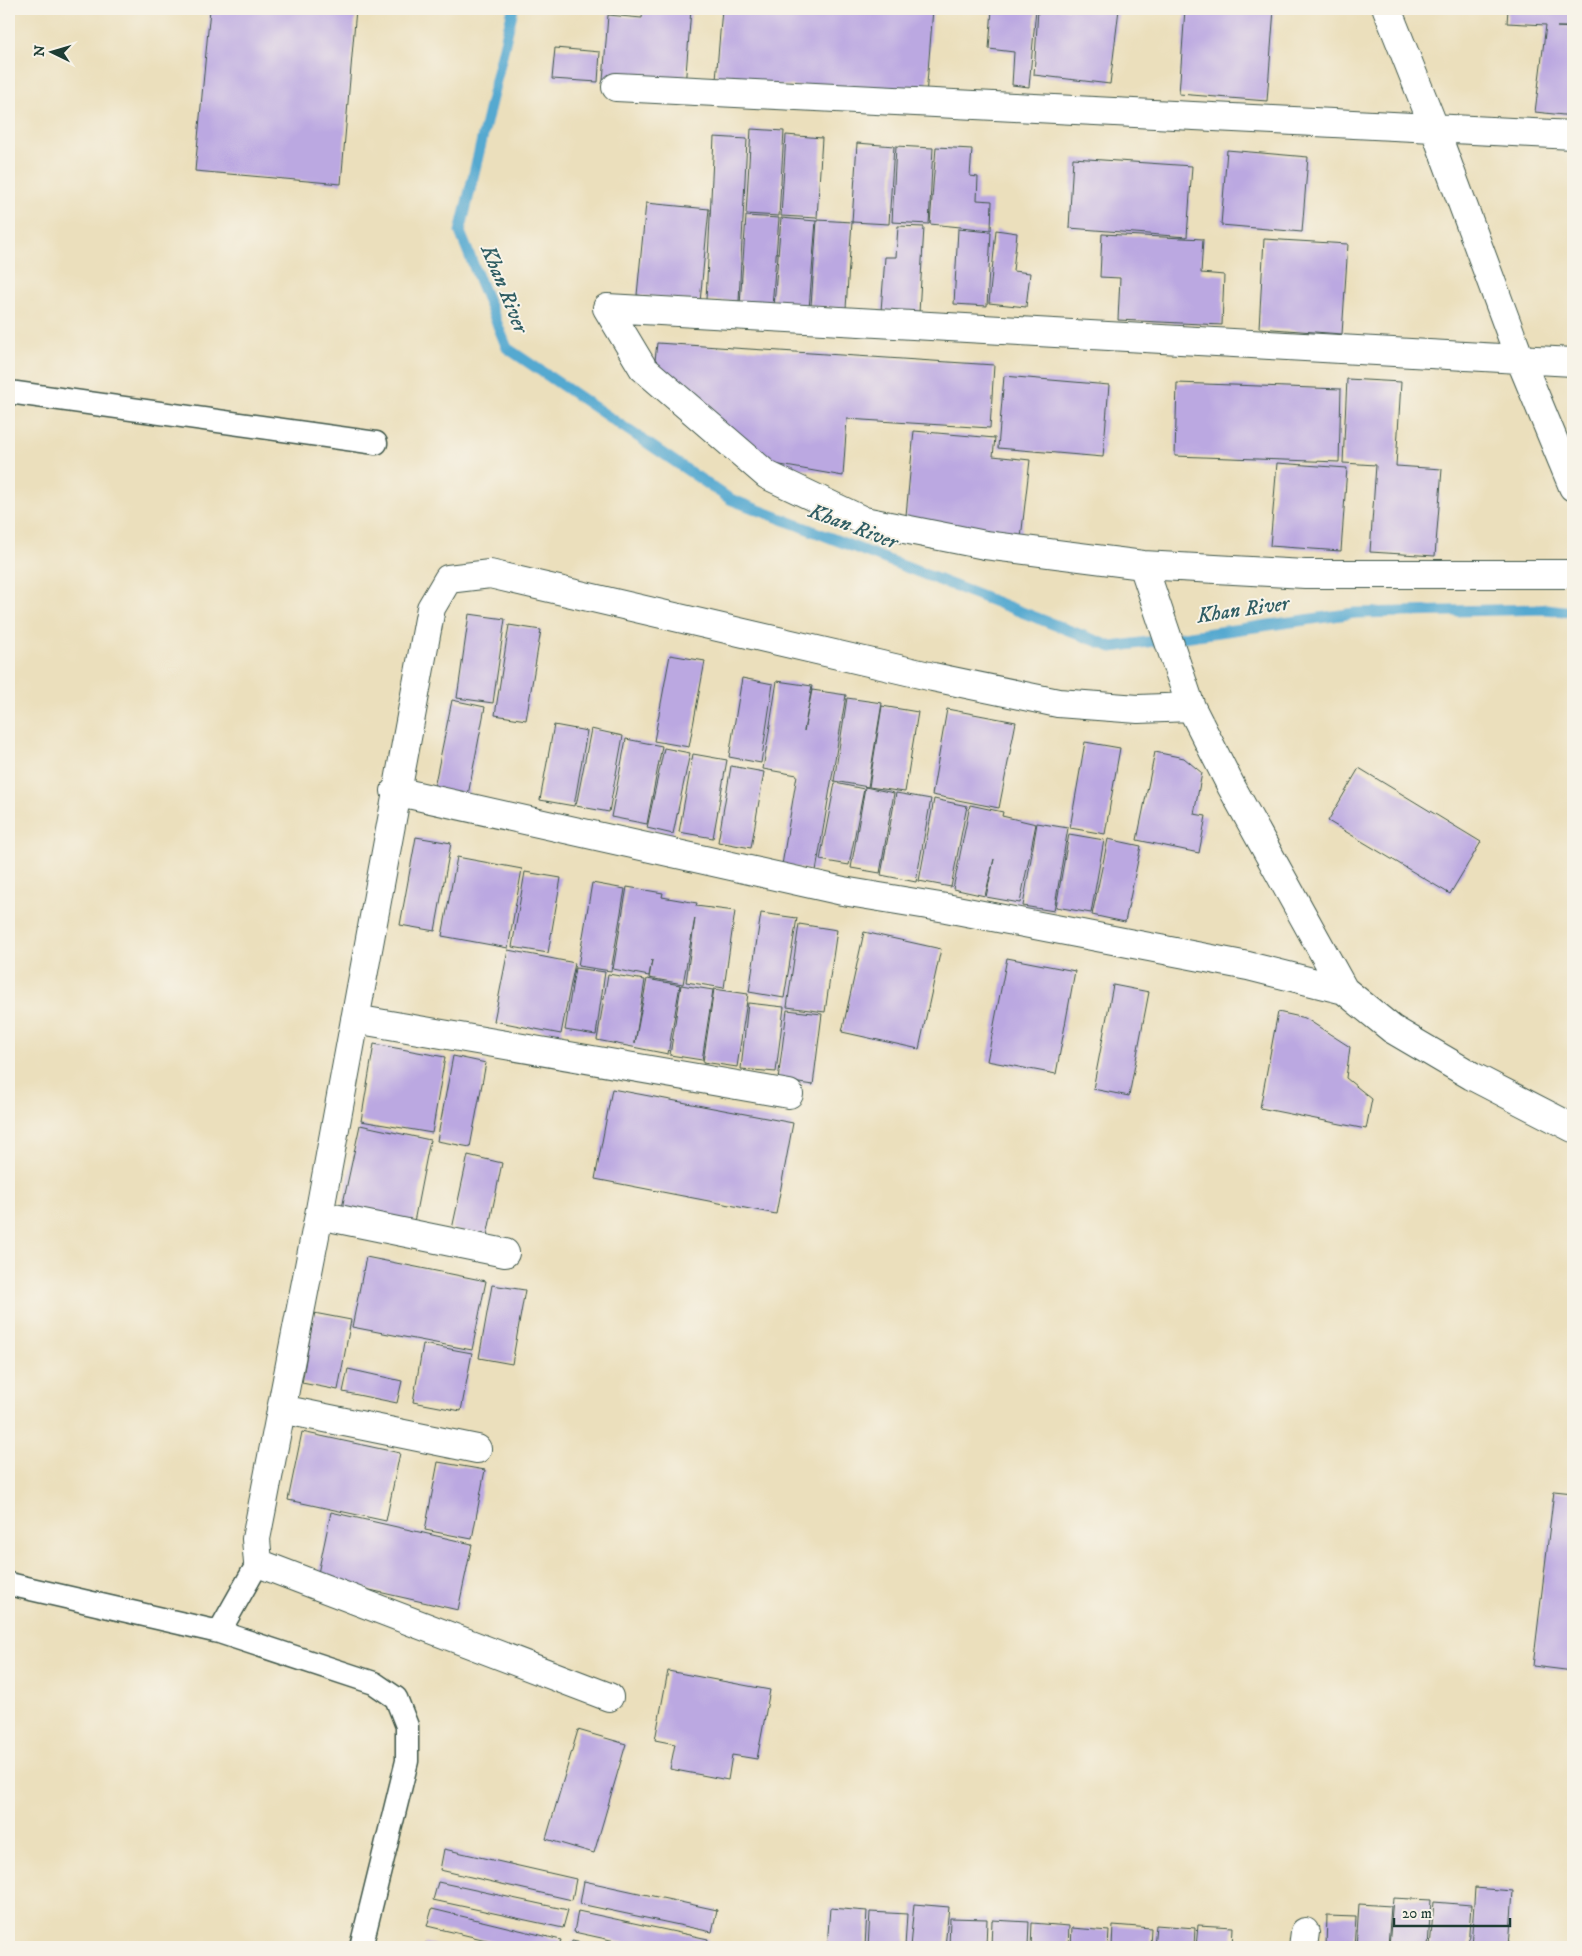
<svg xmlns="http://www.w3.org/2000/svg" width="1582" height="1956" font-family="'IM FELL DW Pica',serif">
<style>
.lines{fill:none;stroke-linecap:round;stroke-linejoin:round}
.stream{stroke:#54a9d0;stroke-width:11}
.building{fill:#bba8e1}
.service-casing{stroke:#3e5548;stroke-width:25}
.minor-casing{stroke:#3e5548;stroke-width:30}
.service{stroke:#fff;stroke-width:22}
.minor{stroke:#fff;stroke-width:28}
.labels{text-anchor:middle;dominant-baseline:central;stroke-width:4;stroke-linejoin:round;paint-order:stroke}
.water-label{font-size:21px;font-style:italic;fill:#2f5d63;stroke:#f7f3e8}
</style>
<rect width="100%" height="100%" fill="#f7f3e8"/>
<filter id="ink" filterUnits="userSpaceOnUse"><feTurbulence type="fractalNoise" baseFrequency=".02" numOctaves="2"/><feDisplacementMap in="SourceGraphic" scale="10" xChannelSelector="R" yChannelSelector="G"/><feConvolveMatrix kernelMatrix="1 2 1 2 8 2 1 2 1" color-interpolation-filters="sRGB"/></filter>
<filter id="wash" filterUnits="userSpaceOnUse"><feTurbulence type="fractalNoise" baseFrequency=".0096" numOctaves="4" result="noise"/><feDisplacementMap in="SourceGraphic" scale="20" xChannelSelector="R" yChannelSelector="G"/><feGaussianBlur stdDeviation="1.12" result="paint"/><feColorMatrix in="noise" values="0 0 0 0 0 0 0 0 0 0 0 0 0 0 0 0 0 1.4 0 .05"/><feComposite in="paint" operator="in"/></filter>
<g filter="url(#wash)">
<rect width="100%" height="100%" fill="#ebdfbc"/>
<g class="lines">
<!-- stream -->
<path class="stream" d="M 513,9 L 460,232 L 507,348 L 730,499 L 1112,647 L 1355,613 L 1546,609 L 1573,612"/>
</g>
<g id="blocks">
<!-- building -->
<path class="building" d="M 210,9 L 356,9 L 341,184 L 195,171 Z
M 643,9 L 691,9 L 685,87 L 603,81 L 608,15 L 642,18 Z
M 722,9 L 933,9 L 926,96 L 716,80 Z
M 992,9 L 1036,9 L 1029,87 L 1012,85 L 1014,52 L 989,49 Z
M 1038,9 L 1119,9 L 1110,84 L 1034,75 Z
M 1185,9 L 1274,9 L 1267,101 L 1179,94 Z
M 1508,9 L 1573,9 L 1573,27 L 1557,27 L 1573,28 L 1573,116 L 1535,112 L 1546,25 L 1507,23 Z
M 555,48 L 600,52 L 598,82 L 552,79 Z
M 751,129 L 784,131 L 779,216 L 746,214 Z
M 786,135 L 822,138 L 817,218 L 781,216 Z
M 714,137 L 747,139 L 739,301 L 706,300 Z
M 857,143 L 894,146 L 889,224 L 852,222 Z
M 896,146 L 933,148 L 929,224 L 892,222 Z
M 936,147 L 972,149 L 970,176 L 978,177 L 977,200 L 992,201 L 991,230 L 930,224 Z
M 1227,150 L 1308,157 L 1302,232 L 1221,225 Z
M 1073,158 L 1192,166 L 1187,237 L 1069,228 Z
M 646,203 L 709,209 L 700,302 L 637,295 Z
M 746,216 L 779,218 L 772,307 L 740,305 Z
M 781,218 L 816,221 L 809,309 L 774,306 Z
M 817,220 L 852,222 L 846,308 L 811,306 Z
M 898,226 L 924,227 L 919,313 L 881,311 L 885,257 L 896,257 Z
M 958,229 L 991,232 L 987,306 L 954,304 Z
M 996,230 L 1017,233 L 1013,271 L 1030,273 L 1026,307 L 989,303 Z
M 1102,234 L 1203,239 L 1201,273 L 1224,275 L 1222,325 L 1118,320 L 1120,278 L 1100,277 Z
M 1264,239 L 1348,244 L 1342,334 L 1259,328 Z
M 657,343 L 994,365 L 990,428 L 847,419 L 843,476 L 763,462 L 654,369 Z
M 1004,376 L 1109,385 L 1103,457 L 998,448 Z
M 1347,379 L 1401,382 L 1396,466 L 1442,469 L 1435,556 L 1370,552 L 1376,465 L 1343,463 Z
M 1177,383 L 1341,389 L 1339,462 L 1175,456 Z
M 914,431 L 995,438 L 993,456 L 1030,460 L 1020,547 L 905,526 Z
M 1277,463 L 1347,468 L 1341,551 L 1270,546 Z
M 469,614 L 505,619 L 493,703 L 457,698 Z
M 509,625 L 541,630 L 526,720 L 495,715 Z
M 670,655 L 705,661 L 689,747 L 654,741 Z
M 742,678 L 773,684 L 761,763 L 729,757 Z
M 777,681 L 812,686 L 804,731 L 812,690 L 846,695 L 816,871 L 782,865 L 797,775 L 763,769 Z
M 847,698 L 882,703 L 868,787 L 834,781 Z
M 452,700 L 485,707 L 468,795 L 434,788 Z
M 882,706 L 918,712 L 905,792 L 869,787 Z
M 947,709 L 1016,722 L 999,808 L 932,795 Z
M 554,725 L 587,731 L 574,806 L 540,800 Z
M 591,729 L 623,736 L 609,812 L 576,806 Z
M 626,739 L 662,746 L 647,824 L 611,817 Z
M 1085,742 L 1120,748 L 1105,834 L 1070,828 Z
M 664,748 L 690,753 L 673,834 L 647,828 Z
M 1155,752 L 1184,758 L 1202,773 L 1194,814 L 1206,816 L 1199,853 L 1137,840 Z
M 693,754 L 727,760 L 713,838 L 679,832 Z
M 731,766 L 764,772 L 751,848 L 718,842 Z
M 1359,768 L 1481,842 L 1450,894 L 1328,821 Z
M 835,783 L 864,789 L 849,865 L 820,860 Z
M 865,787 L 894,793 L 880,873 L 851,868 Z
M 896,793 L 931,799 L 916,882 L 881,875 Z
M 934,799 L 967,806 L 951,887 L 919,881 Z
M 970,805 L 1003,812 L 1002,816 L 1036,824 L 1020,903 L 986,897 L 994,859 L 985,896 L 953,889 Z
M 1037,823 L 1068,828 L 1054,911 L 1023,906 Z
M 1069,834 L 1104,840 L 1091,913 L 1056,907 Z
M 416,837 L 451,843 L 435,931 L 400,925 Z
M 1108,839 L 1141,846 L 1125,922 L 1092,915 Z
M 457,857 L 522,869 L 508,948 L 442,936 Z
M 525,872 L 561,878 L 548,953 L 512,947 Z
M 592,883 L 625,889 L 611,971 L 578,966 Z
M 627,887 L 663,893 L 662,897 L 697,903 L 696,906 L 735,911 L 724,988 L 686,982 L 695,918 L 683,984 L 649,978 L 652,960 L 649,976 L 613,969 Z
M 761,913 L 797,918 L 784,998 L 749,992 Z
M 799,924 L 837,930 L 825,1012 L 787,1007 Z
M 864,932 L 941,949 L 919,1049 L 842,1032 Z
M 508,950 L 575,963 L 561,1034 L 494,1021 Z
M 1007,958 L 1075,971 L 1056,1074 L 987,1061 Z
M 575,968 L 605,972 L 596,1035 L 565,1030 Z
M 608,974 L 645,980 L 635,1043 L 647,979 L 680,985 L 668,1054 L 597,1040 Z
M 681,985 L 713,990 L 702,1060 L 670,1055 Z
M 1113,985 L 1149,992 L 1129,1096 L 1093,1089 Z
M 714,989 L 748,994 L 737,1067 L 703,1062 Z
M 748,1003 L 784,1007 L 776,1072 L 741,1069 Z
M 787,1010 L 822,1014 L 813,1085 L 778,1080 Z
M 1278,1012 L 1305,1018 L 1350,1047 L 1346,1078 L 1372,1099 L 1366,1129 L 1260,1108 Z
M 374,1044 L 445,1057 L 432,1133 L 361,1121 Z
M 453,1056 L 486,1063 L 470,1147 L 437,1141 Z
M 612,1089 L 793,1123 L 776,1214 L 595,1179 Z
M 360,1125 L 430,1140 L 414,1222 L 342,1208 Z
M 468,1155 L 502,1163 L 487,1236 L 452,1229 Z
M 366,1257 L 486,1281 L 472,1350 L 352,1327 Z
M 492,1285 L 525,1290 L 512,1364 L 479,1358 Z
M 314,1313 L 351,1320 L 338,1390 L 302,1383 Z
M 423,1344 L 472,1353 L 461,1411 L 413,1402 Z
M 348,1369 L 402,1381 L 397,1403 L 343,1392 Z
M 302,1432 L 400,1453 L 386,1521 L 288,1500 Z
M 438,1462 L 485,1470 L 472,1539 L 425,1530 Z
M 1554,1491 L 1573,1493 L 1573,1671 L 1533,1666 Z
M 331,1512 L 472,1544 L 458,1610 L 317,1578 Z
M 668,1671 L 770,1690 L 757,1759 L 732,1755 L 728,1780 L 670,1769 L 675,1744 L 655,1740 Z
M 578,1730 L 626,1744 L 594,1853 L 546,1839 Z
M 444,1849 L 576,1879 L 572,1900 L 440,1870 Z
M 584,1881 L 717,1910 L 712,1932 L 580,1904 Z
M 438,1882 L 568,1910 L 563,1928 L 433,1900 Z
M 1475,1888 L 1513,1891 L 1509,1947 L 1471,1947 Z
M 1393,1898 L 1431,1900 L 1428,1947 L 1389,1947 Z
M 1434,1902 L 1471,1905 L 1468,1947 L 1430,1947 Z
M 914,1904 L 949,1907 L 945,1947 L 910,1947 Z
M 1359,1904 L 1391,1906 L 1388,1947 L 1356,1947 Z
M 830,1908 L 867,1911 L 865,1947 L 827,1947 Z
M 432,1909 L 561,1940 L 559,1947 L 516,1947 L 427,1926 Z
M 578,1911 L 708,1939 L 706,1947 L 643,1947 L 574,1932 Z
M 870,1912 L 907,1914 L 905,1947 L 868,1947 Z
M 1327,1916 L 1356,1917 L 1354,1947 L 1326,1947 Z
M 950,1918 L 987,1919 L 986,1947 L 949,1947 Z
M 992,1920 L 1029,1922 L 1028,1947 L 991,1947 Z
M 1032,1923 L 1069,1926 L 1068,1947 L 1031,1947 Z
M 1113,1925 L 1151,1928 L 1150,1947 L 1112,1947 Z
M 1156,1925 L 1195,1928 L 1194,1947 L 1154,1947 Z
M 1198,1925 L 1233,1927 L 1232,1947 L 1196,1947 Z
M 1072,1928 L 1109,1931 L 1108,1947 L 1071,1947 Z
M 572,1941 L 597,1946 L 597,1947 L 571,1947 Z
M 425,1943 L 441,1946 L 441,1947 L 424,1947 Z"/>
</g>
</g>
<g filter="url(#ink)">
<use href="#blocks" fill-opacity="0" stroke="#3e5548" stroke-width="1"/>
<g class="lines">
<!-- service casing -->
<g class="service-casing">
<path id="service" d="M 9,392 L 376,443
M 9,1584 L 219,1632 L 374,1683 L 396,1698 L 407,1726 L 407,1761 L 361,1947
M 219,1632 L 258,1563"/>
</g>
<!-- minor casing -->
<g class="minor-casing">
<path id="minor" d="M 1387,9 L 1434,127 L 1520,359 L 1573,487
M 616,87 L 1573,135
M 607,308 L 643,368 L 767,475 L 864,521 L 985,545 L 1143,565 L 1305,574 L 1573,574
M 607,308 L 1573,362
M 1191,707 L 1231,786 L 1344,990
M 395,791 L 843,891 L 946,908 L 1248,966 L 1344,990 L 1392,1029 L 1472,1076 L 1573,1128
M 355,1019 L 789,1094
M 319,1215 L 505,1253
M 281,1409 L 477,1449
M 609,1697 L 258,1563 L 256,1539 L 319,1215 L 431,608 L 448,579 L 490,574 L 933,677 L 1058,703 L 1138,709 L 1191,707 L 1143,565
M 1303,1947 L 1305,1932"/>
</g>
<!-- service -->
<use href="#service" class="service"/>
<!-- minor -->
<use href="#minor" class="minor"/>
</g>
</g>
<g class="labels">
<!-- water labels -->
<g class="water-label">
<text transform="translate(504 289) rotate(68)">Khan River</text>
<text transform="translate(853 527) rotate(21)">Khan River</text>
<text transform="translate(1243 610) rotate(-8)">Khan River</text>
</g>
</g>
<!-- margin -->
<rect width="1582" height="1956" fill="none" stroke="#f7f3e8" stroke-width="30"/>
<!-- north arrow -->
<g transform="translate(52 52) rotate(275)" stroke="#f7f3e8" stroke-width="4" paint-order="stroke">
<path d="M0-4L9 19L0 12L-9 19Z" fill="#1f3d34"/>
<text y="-8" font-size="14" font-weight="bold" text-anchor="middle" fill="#1f3d34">N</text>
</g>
<!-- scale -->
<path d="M1394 1918v8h116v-8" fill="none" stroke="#1f3d34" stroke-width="2.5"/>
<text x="1402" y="1918" font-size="15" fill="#1f3d34" stroke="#f7f3e8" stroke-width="4" paint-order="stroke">20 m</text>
</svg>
